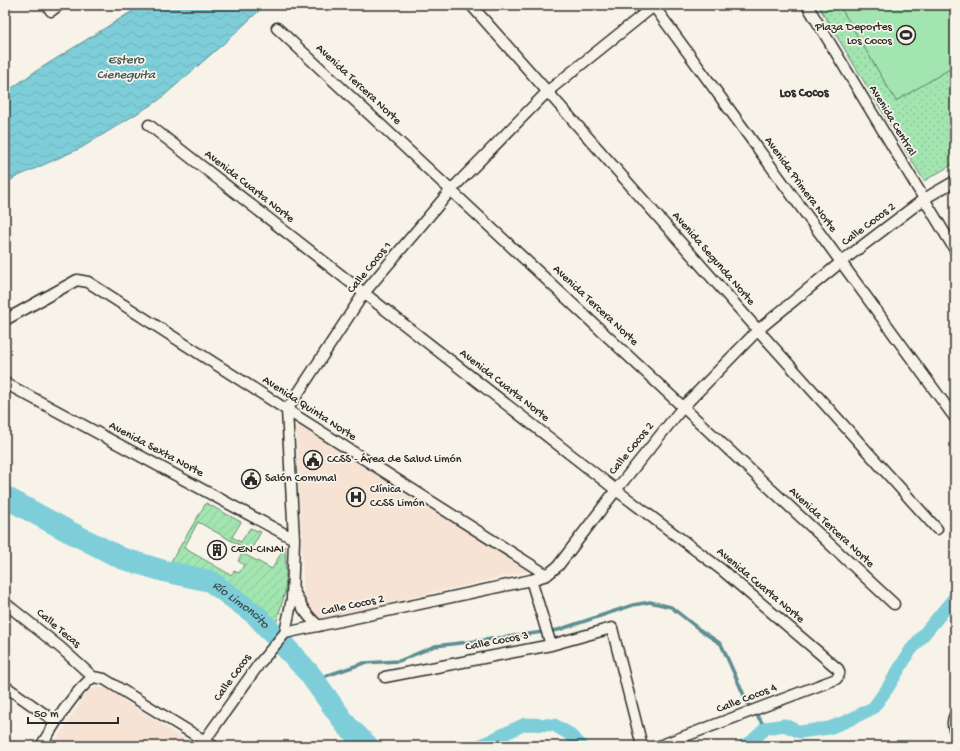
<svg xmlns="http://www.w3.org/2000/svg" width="960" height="751" font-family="'Gochi Hand',sans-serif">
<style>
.built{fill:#f6e3d4}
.grass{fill:#a2e5b0;stroke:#66886e}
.park{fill:url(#park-dots);stroke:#66886e}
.garden{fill:url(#garden-furrows);stroke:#66886e}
.water{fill:url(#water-waves);stroke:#5d8d93}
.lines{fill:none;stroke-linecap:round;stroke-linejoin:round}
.stream{stroke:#5d8d93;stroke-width:3.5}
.canal{stroke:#7eced9;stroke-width:13}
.river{stroke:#7eced9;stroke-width:22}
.service-casing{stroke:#2b2b2b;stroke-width:8}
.minor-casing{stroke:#2b2b2b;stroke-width:13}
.service{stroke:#f7f3e8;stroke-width:5}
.minor{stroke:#f7f3e8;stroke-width:10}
.labels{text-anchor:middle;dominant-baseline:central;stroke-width:3.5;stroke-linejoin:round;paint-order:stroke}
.poi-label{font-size:12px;fill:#2b2b2b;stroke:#f7f3e8;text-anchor:start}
.street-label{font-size:12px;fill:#2b2b2b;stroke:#f7f3e8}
.water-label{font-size:13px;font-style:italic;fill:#405456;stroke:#f7f3e8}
.neighbourhood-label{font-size:13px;font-weight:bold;fill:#2b2b2b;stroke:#f7f3e8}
</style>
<defs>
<pattern id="park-dots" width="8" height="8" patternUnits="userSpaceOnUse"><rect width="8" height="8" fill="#a2e5b0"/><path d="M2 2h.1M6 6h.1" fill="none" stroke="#8cc598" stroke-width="1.8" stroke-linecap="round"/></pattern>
<pattern id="garden-furrows" width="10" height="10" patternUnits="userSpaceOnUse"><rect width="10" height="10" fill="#a2e5b0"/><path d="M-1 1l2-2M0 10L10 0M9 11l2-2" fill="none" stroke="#8cc598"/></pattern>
<pattern id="water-waves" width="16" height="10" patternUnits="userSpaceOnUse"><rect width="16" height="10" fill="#7eced9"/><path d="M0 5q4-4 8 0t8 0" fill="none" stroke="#6db1ba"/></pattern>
</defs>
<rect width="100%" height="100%" fill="#f7f3e8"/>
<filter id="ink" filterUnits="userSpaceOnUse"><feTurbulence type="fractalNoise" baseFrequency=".025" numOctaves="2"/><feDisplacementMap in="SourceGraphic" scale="8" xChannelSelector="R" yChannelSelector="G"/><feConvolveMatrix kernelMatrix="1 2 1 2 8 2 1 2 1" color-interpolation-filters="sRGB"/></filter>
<g filter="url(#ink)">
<!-- built -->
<path class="built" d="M 296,423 L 528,571 L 322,618 L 311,612 L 304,599 Z
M 97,688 L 105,688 L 195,746 L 52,746 L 89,689 Z"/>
<!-- grass -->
<path class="grass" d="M 839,5 L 955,5 L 955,66 L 896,101 Z"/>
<!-- park -->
<path class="park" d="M 818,5 L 839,5 L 896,101 L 955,66 L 955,163 L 924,181 Z"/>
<!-- garden -->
<path class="garden" d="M 206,503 L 241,522 L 232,537 L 241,542 L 250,528 L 261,532 L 250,551 L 198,522 L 184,548 L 231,575 L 234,571 L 239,573 L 244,565 L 238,561 L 242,553 L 272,569 L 285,546 L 286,575 L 285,592 L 276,624 L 260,610 L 211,574 L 170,563 Z"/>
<!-- water -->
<path class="water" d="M 142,5 L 265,5 L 231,37 L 159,100 L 81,148 L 14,178 L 5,185 L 5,93 L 33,73 Z"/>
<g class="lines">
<!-- stream -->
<path class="stream" d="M 314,680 L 364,663 L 399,661 L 435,646 L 477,641 L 558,630 L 633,605 L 650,602 L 671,607 L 700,630 L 721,644 L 747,702 L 766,728"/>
<!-- canal -->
<path class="canal" d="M 479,746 L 525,724 L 554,725 L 568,733 L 582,746
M 744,746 L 751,742 L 766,728 L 784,725 L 800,732 L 829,728 L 847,721 L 873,708 L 887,689 L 910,651 L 955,597"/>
<!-- river -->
<path class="river" id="s1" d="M 5,497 L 66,530 L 121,558 L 164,571 L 210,581 L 256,615 L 309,673 L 347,726 L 368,746"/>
<!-- service casing -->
<g class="service-casing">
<path id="service" d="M 955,709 C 949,720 949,727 955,737"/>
</g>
<!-- minor casing -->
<g class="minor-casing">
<path id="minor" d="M 47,5 L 51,11 L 59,5
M 471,5 L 758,330 L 937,529
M 653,5 L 955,418
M 807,5 L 955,250
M 277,28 L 894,604
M 149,125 L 616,490 L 722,570 L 838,669 C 840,673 840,675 836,679 L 659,746
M 5,320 L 77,280 L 88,282 L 287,410 L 547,575
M 5,383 L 294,539
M 531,580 L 551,645
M 293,589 C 300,604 306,616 319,626
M 5,603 L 61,648 L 93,677
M 285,633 L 531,580 L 547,575 L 558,566 L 616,490 L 683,407 L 758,330 L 841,262 L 924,199 L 955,181
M 385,677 L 551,645 L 612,628 L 642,746
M 5,686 L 56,722
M 205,740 L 259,664 L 285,633 L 292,599 L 294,539 L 287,410 L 364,293 L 451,190 L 548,91 L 655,5
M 41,746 C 56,722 71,695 93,677 L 104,679 L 213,746"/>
</g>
<!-- service -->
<use href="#service" class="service"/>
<!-- minor -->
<use href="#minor" class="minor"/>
</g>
</g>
<!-- icons -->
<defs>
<g id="stadium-ring" transform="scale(1)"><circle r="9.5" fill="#f7f3e8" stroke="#2b2b2b" stroke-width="1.5"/><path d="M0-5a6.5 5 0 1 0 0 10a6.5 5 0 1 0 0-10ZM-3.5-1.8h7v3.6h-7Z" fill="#2b2b2b"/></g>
<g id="civic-ring" transform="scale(1)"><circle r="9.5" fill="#f7f3e8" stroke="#2b2b2b" stroke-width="1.5"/><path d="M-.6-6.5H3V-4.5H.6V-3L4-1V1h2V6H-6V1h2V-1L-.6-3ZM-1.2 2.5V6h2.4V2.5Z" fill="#2b2b2b"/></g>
<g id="hospital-ring" transform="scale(1)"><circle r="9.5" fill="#f7f3e8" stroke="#2b2b2b" stroke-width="1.5"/><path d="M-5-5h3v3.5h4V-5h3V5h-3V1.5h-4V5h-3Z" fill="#2b2b2b"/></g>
<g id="building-ring" transform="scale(1)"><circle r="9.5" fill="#f7f3e8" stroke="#2b2b2b" stroke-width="1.5"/><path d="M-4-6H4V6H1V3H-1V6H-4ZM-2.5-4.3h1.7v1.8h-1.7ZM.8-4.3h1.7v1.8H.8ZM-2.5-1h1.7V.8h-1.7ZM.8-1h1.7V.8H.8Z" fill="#2b2b2b"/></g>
</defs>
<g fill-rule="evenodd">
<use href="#stadium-ring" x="906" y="35"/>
<use href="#civic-ring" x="313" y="460"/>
<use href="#civic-ring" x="251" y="479"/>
<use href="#hospital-ring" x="356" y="497"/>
<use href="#building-ring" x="217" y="550"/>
</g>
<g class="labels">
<!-- poi labels -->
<g class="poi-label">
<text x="892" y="28" text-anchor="end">Plaza Deportes<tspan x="892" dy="14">Los Cocos</tspan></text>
<text x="327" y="460">CCSS - Área de Salud Limón</text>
<text x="265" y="479">Salón Comunal</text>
<text x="370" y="490">Clínica<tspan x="370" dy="14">CCSS Limón</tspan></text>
<text x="231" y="550">CEN-CINAI</text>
</g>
<!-- street labels -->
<g class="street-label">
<text transform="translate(358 85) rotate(43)">Avenida Tercera Norte</text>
<text transform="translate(892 121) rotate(59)">Avenida Central</text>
<text transform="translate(800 185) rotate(54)">Avenida Primera Norte</text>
<text transform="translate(249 187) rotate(38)">Avenida Cuarta Norte</text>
<text transform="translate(869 225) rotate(-37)">Calle Cocos 2</text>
<text transform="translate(713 259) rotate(49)">Avenida Segunda Norte</text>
<text transform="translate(370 268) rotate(-51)">Calle Cocos 1</text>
<text transform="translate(595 306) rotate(43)">Avenida Tercera Norte</text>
<text transform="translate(504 386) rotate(38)">Avenida Cuarta Norte</text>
<text transform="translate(309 409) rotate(33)">Avenida Quinta Norte</text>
<text transform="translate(632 449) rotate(-51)">Calle Cocos 2</text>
<text transform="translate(156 450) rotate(28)">Avenida Sexta Norte</text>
<text transform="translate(831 528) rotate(43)">Avenida Tercera Norte</text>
<text transform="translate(760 586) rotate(40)">Avenida Cuarta Norte</text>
<text transform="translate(353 606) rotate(-12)">Calle Cocos 2</text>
<text transform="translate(58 629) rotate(40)">Calle Tecas</text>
<text transform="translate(497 642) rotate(-11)">Calle Cocos 3</text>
<text transform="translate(233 678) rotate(-54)">Calle Cocos</text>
<text transform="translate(747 699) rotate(-21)">Calle Cocos 4</text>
</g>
<!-- water labels -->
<g class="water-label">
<text x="126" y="60">Estero<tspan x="126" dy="15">Cieneguita</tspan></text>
<text stroke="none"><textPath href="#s1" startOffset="262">Río Limoncito</textPath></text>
</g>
<!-- neighbourhood labels -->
<g class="neighbourhood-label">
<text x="804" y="93">Los Cocos</text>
</g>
</g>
<!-- margin -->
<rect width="960" height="751" fill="none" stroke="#f7f3e8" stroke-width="20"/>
<rect x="10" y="10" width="940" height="731" fill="none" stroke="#2b2b2b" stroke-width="1.5" filter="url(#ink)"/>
<!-- scale -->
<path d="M28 717v6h90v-6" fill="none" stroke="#2b2b2b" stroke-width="2"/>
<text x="34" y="717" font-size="12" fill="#2b2b2b" stroke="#f7f3e8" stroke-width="3" paint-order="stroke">50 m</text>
</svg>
